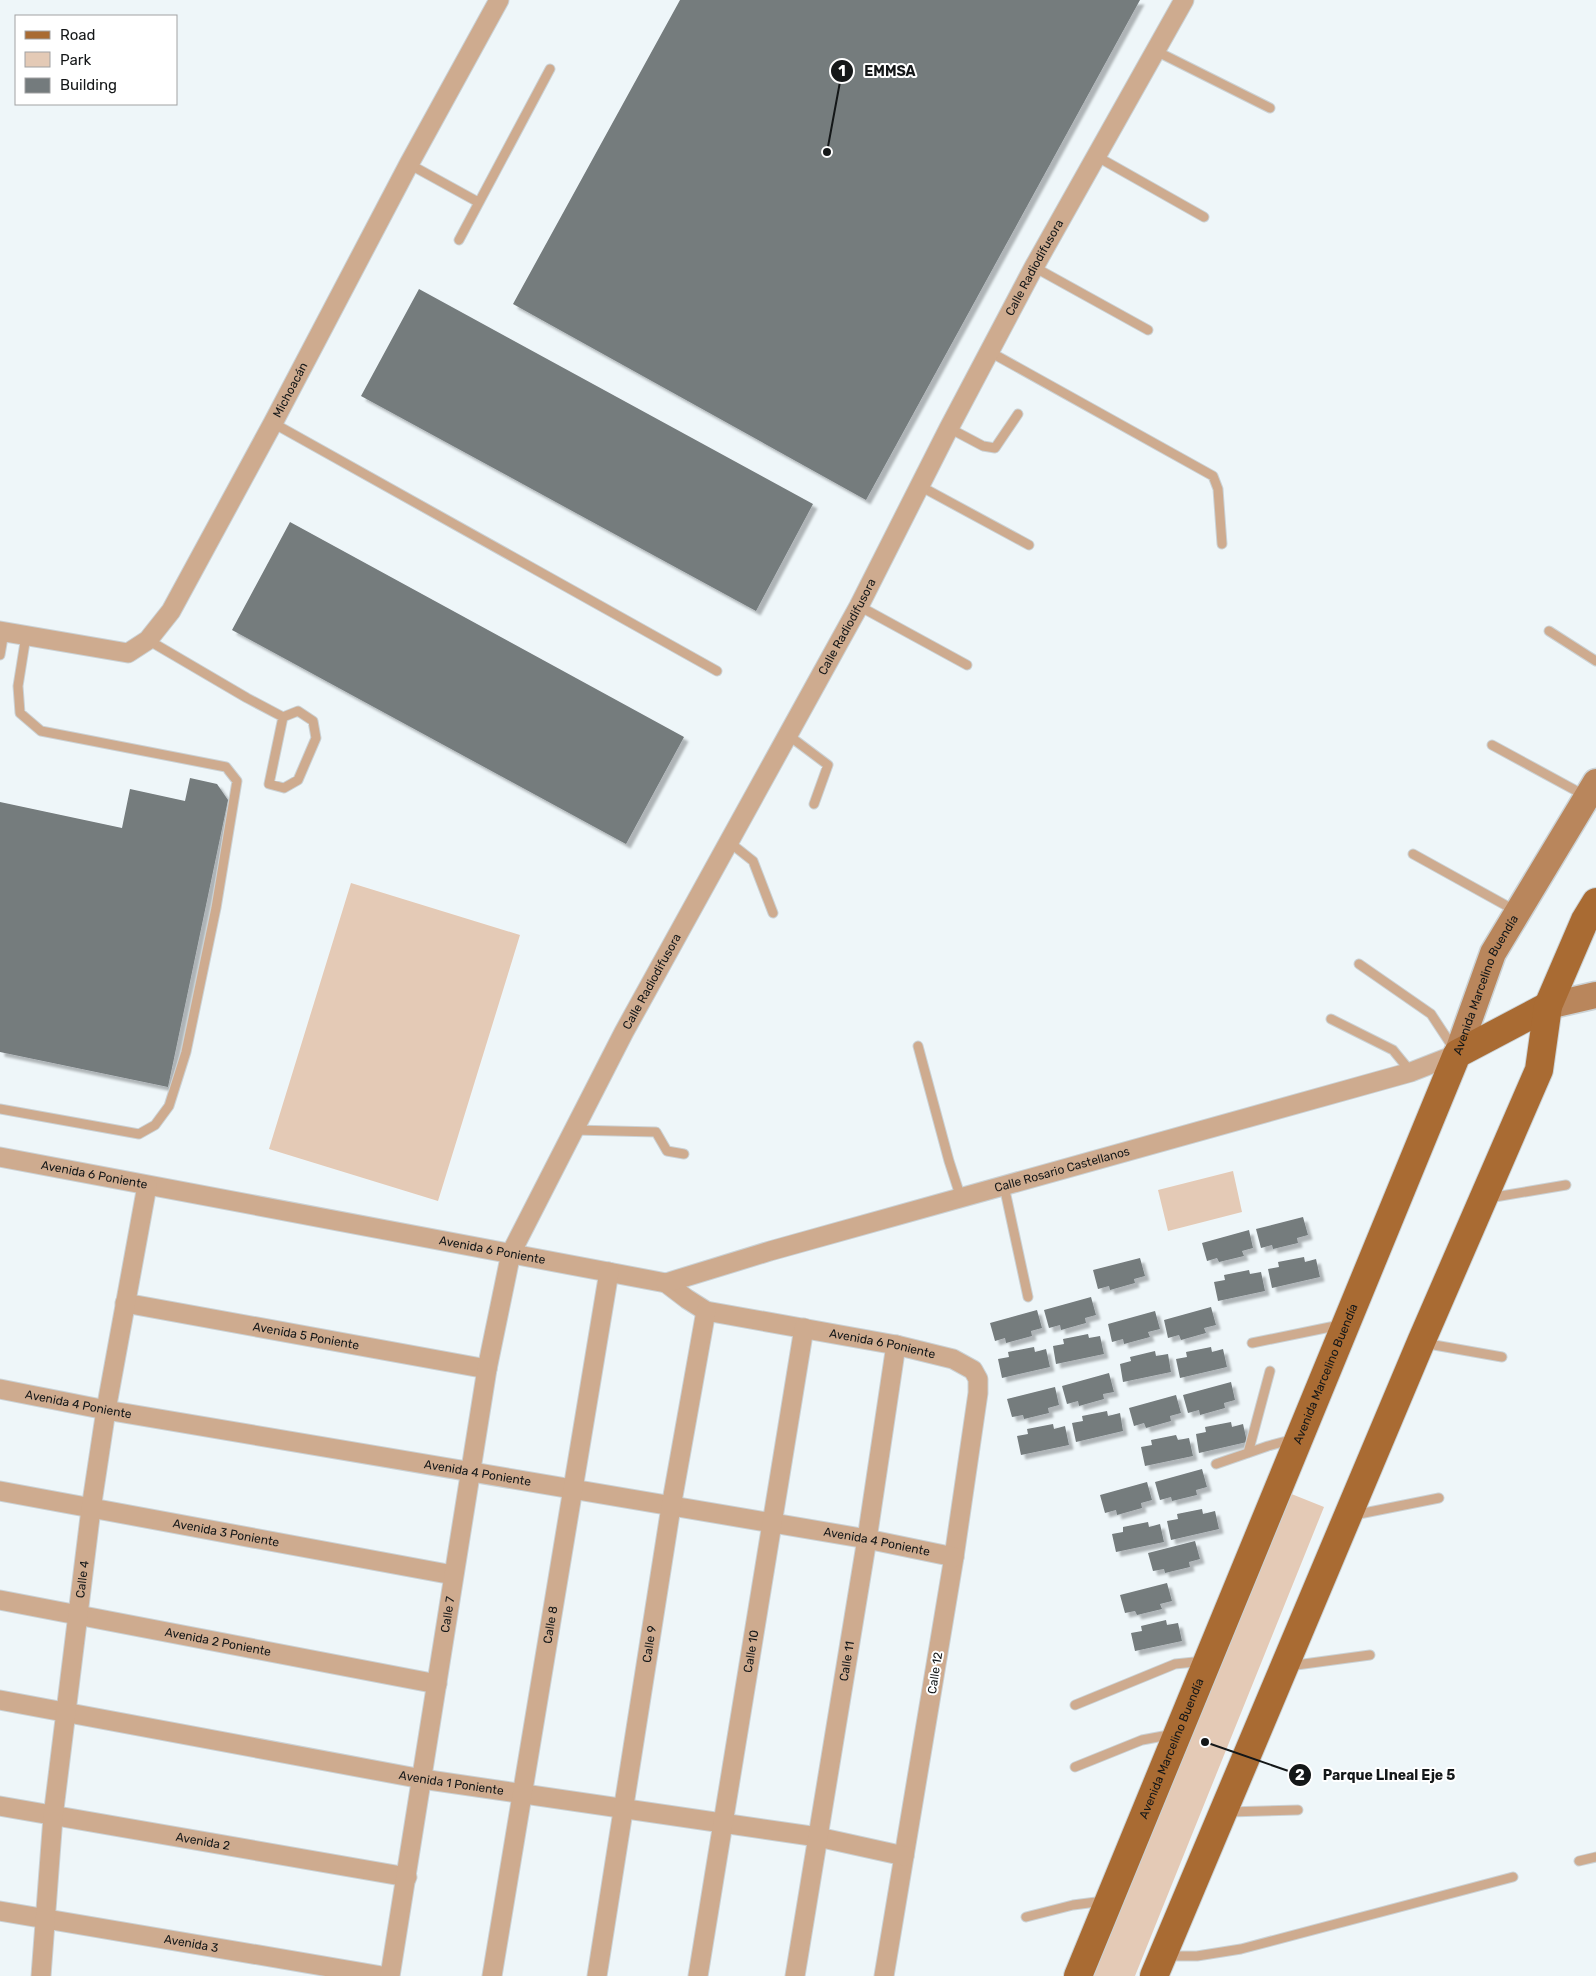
<svg xmlns="http://www.w3.org/2000/svg" width="1596" height="1976" font-family="Rubik,sans-serif">
<style>
.green{fill:#e4cab6}
.building{fill:#747b7d;filter:url(#shadow)}
.lines{fill:none;stroke-linecap:round;stroke-linejoin:round}
.lane-casing{stroke:#cbd2d5;stroke-width:11}
.street-casing{stroke:#cbd2d5;stroke-width:21}
.secondary-casing{stroke:#cbd2d5;stroke-width:29}
.primary-casing{stroke:#cbd2d5;stroke-width:30}
.lane{stroke:#ceab8f;stroke-width:9}
.street{stroke:#ceab8f;stroke-width:19}
.secondary{stroke:#b9865c;stroke-width:26}
.primary{stroke:#a96b33;stroke-width:28}
.labels{text-anchor:middle;dominant-baseline:central;stroke-width:4;stroke-linejoin:round;paint-order:stroke}
.street-label{font-size:12px;fill:#141718;stroke:#fff}
.leader{fill:none;stroke:#141718;stroke-width:2}
.callout-dot{fill:#141718;stroke:#fff;stroke-width:2}
.mark-label{font-size:15px;text-anchor:middle;font-weight:bold;fill:#fff}
.callout-label{font-size:14px;text-anchor:middle;font-weight:bold;fill:#141718;stroke:#fff;stroke-width:4;stroke-linejoin:round;paint-order:stroke}
</style>
<defs>
<filter id="shadow"><feDropShadow dx="4.5" dy="4.5" stdDeviation="1" flood-color="#0004"/></filter>
</defs>
<rect width="100%" height="100%" fill="#eef6f9"/>
<!-- green -->
<path class="green" d="M 351,883 L 520,935 L 438,1201 L 269,1149 Z
M 1233,1171 L 1242,1212 L 1168,1231 L 1158,1190 Z
M 1284,1491 L 1324,1507 L 1135,1976 L 1085,1976 Z"/>
<!-- building -->
<path class="building" d="M 680,0 L 1140,0 L 866,500 L 513,304 Z
M 419,289 L 813,504 L 756,611 L 361,396 Z
M 290,522 L 684,737 L 626,844 L 232,630 Z
M 190,778 L 217,784 L 228,800 L 168,1087 L 0,1052 L 0,802 L 122,828 L 130,789 L 185,801 Z
M 1303,1217 L 1308,1235 L 1297,1238 L 1298,1243 L 1273,1249 L 1272,1245 L 1261,1248 L 1256,1229 Z
M 1249,1230 L 1253,1248 L 1242,1251 L 1244,1256 L 1219,1262 L 1217,1258 L 1207,1261 L 1202,1243 Z
M 1304,1257 L 1305,1262 L 1316,1259 L 1320,1277 L 1272,1288 L 1268,1269 L 1279,1267 L 1278,1262 Z
M 1140,1258 L 1145,1276 L 1134,1279 L 1135,1283 L 1110,1290 L 1109,1286 L 1098,1289 L 1093,1270 Z
M 1249,1270 L 1250,1274 L 1261,1272 L 1265,1291 L 1218,1301 L 1214,1282 L 1225,1280 L 1224,1275 Z
M 1091,1297 L 1096,1315 L 1085,1318 L 1086,1323 L 1061,1330 L 1060,1325 L 1049,1328 L 1044,1310 Z
M 1211,1307 L 1216,1325 L 1204,1328 L 1206,1333 L 1181,1340 L 1179,1335 L 1168,1338 L 1164,1320 Z
M 1037,1310 L 1042,1328 L 1031,1331 L 1032,1336 L 1006,1343 L 1005,1338 L 995,1341 L 990,1323 Z
M 1155,1311 L 1160,1329 L 1148,1332 L 1150,1337 L 1124,1344 L 1123,1339 L 1112,1342 L 1108,1324 Z
M 1088,1334 L 1089,1338 L 1100,1336 L 1104,1354 L 1056,1364 L 1053,1346 L 1064,1344 L 1063,1339 Z
M 1034,1347 L 1035,1352 L 1046,1349 L 1050,1367 L 1002,1378 L 998,1359 L 1009,1357 L 1008,1352 Z
M 1211,1347 L 1212,1352 L 1223,1349 L 1227,1367 L 1180,1378 L 1176,1359 L 1187,1357 L 1186,1352 Z
M 1155,1351 L 1156,1356 L 1168,1354 L 1171,1372 L 1123,1382 L 1120,1364 L 1131,1361 L 1130,1357 Z
M 1109,1373 L 1114,1392 L 1103,1394 L 1104,1399 L 1079,1406 L 1078,1401 L 1067,1404 L 1062,1386 Z
M 1231,1382 L 1235,1400 L 1224,1403 L 1225,1408 L 1200,1415 L 1199,1410 L 1188,1413 L 1183,1395 Z
M 1055,1387 L 1059,1405 L 1048,1408 L 1049,1413 L 1024,1419 L 1023,1415 L 1012,1417 L 1007,1399 Z
M 1176,1395 L 1181,1413 L 1170,1416 L 1171,1421 L 1146,1428 L 1144,1423 L 1134,1426 L 1129,1408 Z
M 1107,1411 L 1108,1416 L 1120,1413 L 1123,1431 L 1076,1442 L 1072,1423 L 1083,1421 L 1082,1416 Z
M 1231,1422 L 1232,1427 L 1243,1424 L 1247,1442 L 1199,1453 L 1196,1434 L 1206,1432 L 1205,1427 Z
M 1053,1424 L 1054,1429 L 1065,1426 L 1069,1445 L 1021,1455 L 1017,1436 L 1028,1434 L 1027,1429 Z
M 1176,1435 L 1178,1440 L 1189,1438 L 1193,1456 L 1145,1466 L 1141,1447 L 1152,1445 L 1151,1440 Z
M 1202,1469 L 1207,1487 L 1196,1490 L 1197,1495 L 1172,1501 L 1171,1497 L 1160,1500 L 1155,1482 Z
M 1147,1482 L 1152,1500 L 1141,1503 L 1142,1508 L 1117,1515 L 1116,1510 L 1105,1513 L 1100,1495 Z
M 1202,1509 L 1203,1514 L 1215,1511 L 1219,1529 L 1171,1540 L 1167,1521 L 1178,1519 L 1177,1514 Z
M 1148,1522 L 1149,1527 L 1160,1524 L 1164,1542 L 1116,1552 L 1112,1534 L 1123,1532 L 1123,1527 Z
M 1195,1541 L 1200,1559 L 1189,1562 L 1190,1567 L 1165,1573 L 1164,1569 L 1153,1571 L 1148,1553 Z
M 1167,1583 L 1172,1601 L 1160,1604 L 1162,1609 L 1137,1615 L 1135,1611 L 1125,1613 L 1120,1595 Z
M 1166,1620 L 1167,1625 L 1178,1623 L 1182,1641 L 1135,1651 L 1131,1633 L 1142,1631 L 1141,1626 Z"/>
<g class="lines">
<!-- lane casing -->
<g class="lane-casing">
<path id="lane" d="M 1156,51 L 1270,108
M 1096,156 L 1204,217
M 409,164 L 478,202
M 459,240 L 550,69
M 1034,267 L 1148,330
M 990,352 L 1213,476 L 1218,489 L 1222,544
M 273,423 L 717,671
M 949,428 L 983,446 L 995,448 L 1018,414
M 920,486 L 1029,545
M 859,606 L 967,665
M 1549,631 L 1596,661
M 148,640 L 247,698 L 283,717 L 269,784 L 284,788 L 298,780 L 316,738 L 313,721 L 298,711 L 283,717
M 0,655 L 4,632
M 788,735 L 828,765 L 814,804
M 1492,745 L 1584,795
M 729,842 L 753,861 L 773,913
M 1413,854 L 1516,911
M 1359,964 L 1431,1014 L 1454,1049
M 1331,1019 L 1393,1050 L 1411,1072
M 918,1046 L 949,1161 L 961,1198
M 0,1109 L 139,1134 L 155,1125 L 169,1106 L 186,1052 L 216,908 L 237,781 L 226,767 L 41,731 L 20,713 L 18,686 L 26,636
M 574,1130 L 656,1132 L 667,1151 L 684,1154
M 1004,1186 L 1028,1297
M 1489,1198 L 1566,1185
M 1252,1343 L 1340,1325
M 1423,1343 L 1502,1357
M 1248,1453 L 1270,1371
M 1216,1464 L 1268,1446 L 1294,1439
M 1354,1515 L 1439,1498
M 1289,1666 L 1370,1655
M 1075,1705 L 1175,1664 L 1204,1661
M 1075,1767 L 1142,1740 L 1174,1734
M 1228,1812 L 1298,1810
M 1579,1861 L 1596,1857
M 1026,1917 L 1073,1905 L 1104,1901
M 1166,1956 L 1197,1956 L 1241,1949 L 1513,1877"/>
</g>
<!-- street casing -->
<g class="street-casing">
<g id="street">
<path id="s1" d="M 0,631 L 128,653 L 148,640 L 171,611 L 273,423 L 409,164 L 499,0"/>
<path id="s2" d="M 0,1157 L 666,1283 L 687,1299 L 706,1311 L 896,1345 L 953,1359 L 973,1370 L 978,1379 L 978,1393 L 954,1557 L 884,1976"/>
<path id="s3" d="M 666,1283 L 770,1251 L 1411,1072 L 1457,1054"/>
<path id="s4" d="M 125,1303 L 487,1369"/>
<path id="s5" d="M 0,1389 L 106,1410 L 867,1539 L 954,1557"/>
<path id="s6" d="M 0,1491 L 453,1575"/>
<path id="s7" d="M 0,1600 L 437,1684"/>
<path id="s8" d="M 0,1700 L 422,1779 L 818,1837 L 904,1856"/>
<path id="s9" d="M 0,1806 L 407,1877"/>
<path id="s10" d="M 0,1911 L 382,1976"/>
<path id="s11" d="M 41,1976 L 53,1817 L 91,1509 L 106,1410 L 147,1186"/>
<path id="s12" d="M 390,1976 L 487,1369 L 511,1253 L 624,1032 L 859,606 L 949,428 L 1034,267 L 1184,0"/>
<path id="s13" d="M 492,1976 L 609,1272"/>
<path id="s14" d="M 597,1976 L 671,1507 L 706,1311"/>
<path id="s15" d="M 698,1976 L 804,1328"/>
<path id="s16" d="M 795,1976 L 867,1539 L 896,1345"/>
</g>
</g>
<!-- secondary casing -->
<g class="secondary-casing">
<g id="secondary">
<path d="M 1548,1006 L 1596,995"/>
<path id="s17" d="M 1457,1054 L 1493,953 L 1596,782"/>
</g>
</g>
<!-- primary casing -->
<g class="primary-casing">
<g id="primary">
<path id="s18" d="M 1078,1976 L 1457,1054 L 1548,1006"/>
<path d="M 1154,1976 L 1421,1342 L 1539,1070 L 1548,1006 L 1585,920 L 1596,902"/>
</g>
</g>
<!-- lane -->
<use href="#lane" class="lane"/>
<!-- street -->
<use href="#street" class="street"/>
<!-- secondary -->
<use href="#secondary" class="secondary"/>
<!-- primary -->
<use href="#primary" class="primary"/>
</g>
<g class="labels">
<!-- street labels -->
<g class="street-label">
<text stroke="none"><textPath href="#s12" startOffset="1849">Calle Radiodifusora</textPath></text>
<text stroke="none"><textPath href="#s1" startOffset="442">Michoacán</textPath></text>
<text stroke="none"><textPath href="#s12" startOffset="1444">Calle Radiodifusora</textPath></text>
<text stroke="none"><textPath href="#s12" startOffset="1039">Calle Radiodifusora</textPath></text>
<text stroke="none"><textPath href="#s17" startOffset="75">Avenida Marcelino Buendía</textPath></text>
<text stroke="none"><textPath href="#s3" startOffset="412">Calle Rosario Castellanos</textPath></text>
<text stroke="none"><textPath href="#s2" startOffset="96">Avenida 6 Poniente</textPath></text>
<text stroke="none"><textPath href="#s2" startOffset="501">Avenida 6 Poniente</textPath></text>
<text stroke="none"><textPath href="#s4" startOffset="184">Avenida 5 Poniente</textPath></text>
<text stroke="none"><textPath href="#s2" startOffset="906">Avenida 6 Poniente</textPath></text>
<text stroke="none"><textPath href="#s18" startOffset="651">Avenida Marcelino Buendía</textPath></text>
<text stroke="none"><textPath href="#s5" startOffset="80">Avenida 4 Poniente</textPath></text>
<text stroke="none"><textPath href="#s5" startOffset="485">Avenida 4 Poniente</textPath></text>
<text stroke="none"><textPath href="#s6" startOffset="230">Avenida 3 Poniente</textPath></text>
<text stroke="none"><textPath href="#s5" startOffset="890">Avenida 4 Poniente</textPath></text>
<text stroke="none"><textPath href="#s11" startOffset="399">Calle 4</textPath></text>
<text stroke="none"><textPath href="#s12" startOffset="366">Calle 7</textPath></text>
<text stroke="none"><textPath href="#s13" startOffset="356">Calle 8</textPath></text>
<text stroke="none"><textPath href="#s7" startOffset="222">Avenida 2 Poniente</textPath></text>
<text stroke="none"><textPath href="#s14" startOffset="336">Calle 9</textPath></text>
<text stroke="none"><textPath href="#s15" startOffset="329">Calle 10</textPath></text>
<text stroke="none"><textPath href="#s16" startOffset="319">Calle 11</textPath></text>
<text transform="translate(935 1673) rotate(-81)">Calle 12</text>
<text stroke="none"><textPath href="#s18" startOffset="246">Avenida Marcelino Buendía</textPath></text>
<text stroke="none"><textPath href="#s8" startOffset="459">Avenida 1 Poniente</textPath></text>
<text stroke="none"><textPath href="#s9" startOffset="206">Avenida 2</textPath></text>
<text stroke="none"><textPath href="#s10" startOffset="194">Avenida 3</textPath></text>
</g>
</g>
<!-- callouts -->
<path class="leader" d="M827 152L842 71M1205 1742L1300 1775"/>
<g class="callout-dot">
<circle cx="827" cy="152" r="5"/>
<circle cx="1205" cy="1742" r="5"/>
<circle cx="842" cy="71" r="12"/>
<circle cx="1300" cy="1775" r="12"/>
</g>
<g class="mark-label">
<text x="842" y="76">1</text>
<text x="1300" y="1780">2</text>
</g>
<g class="callout-label">
<text x="890" y="76">EMMSA</text>
<text x="1389" y="1780">Parque LIneal Eje 5</text>
</g>
<!-- legend -->
<rect x="15" y="15" width="162" height="90" fill="#ffffff" stroke="#a1a2a3"/>
<rect x="25" y="31" width="25" height="8" fill="#a96b33" stroke="#a1a2a3"/>
<text x="60" y="40" font-size="15" fill="#141718">Road</text>
<rect x="25" y="52" width="25" height="15" fill="#e4cab6" stroke="#a1a2a3"/>
<text x="60" y="65" font-size="15" fill="#141718">Park</text>
<rect x="25" y="78" width="25" height="15" fill="#747b7d" stroke="#a1a2a3"/>
<text x="60" y="90" font-size="15" fill="#141718">Building</text>
</svg>
